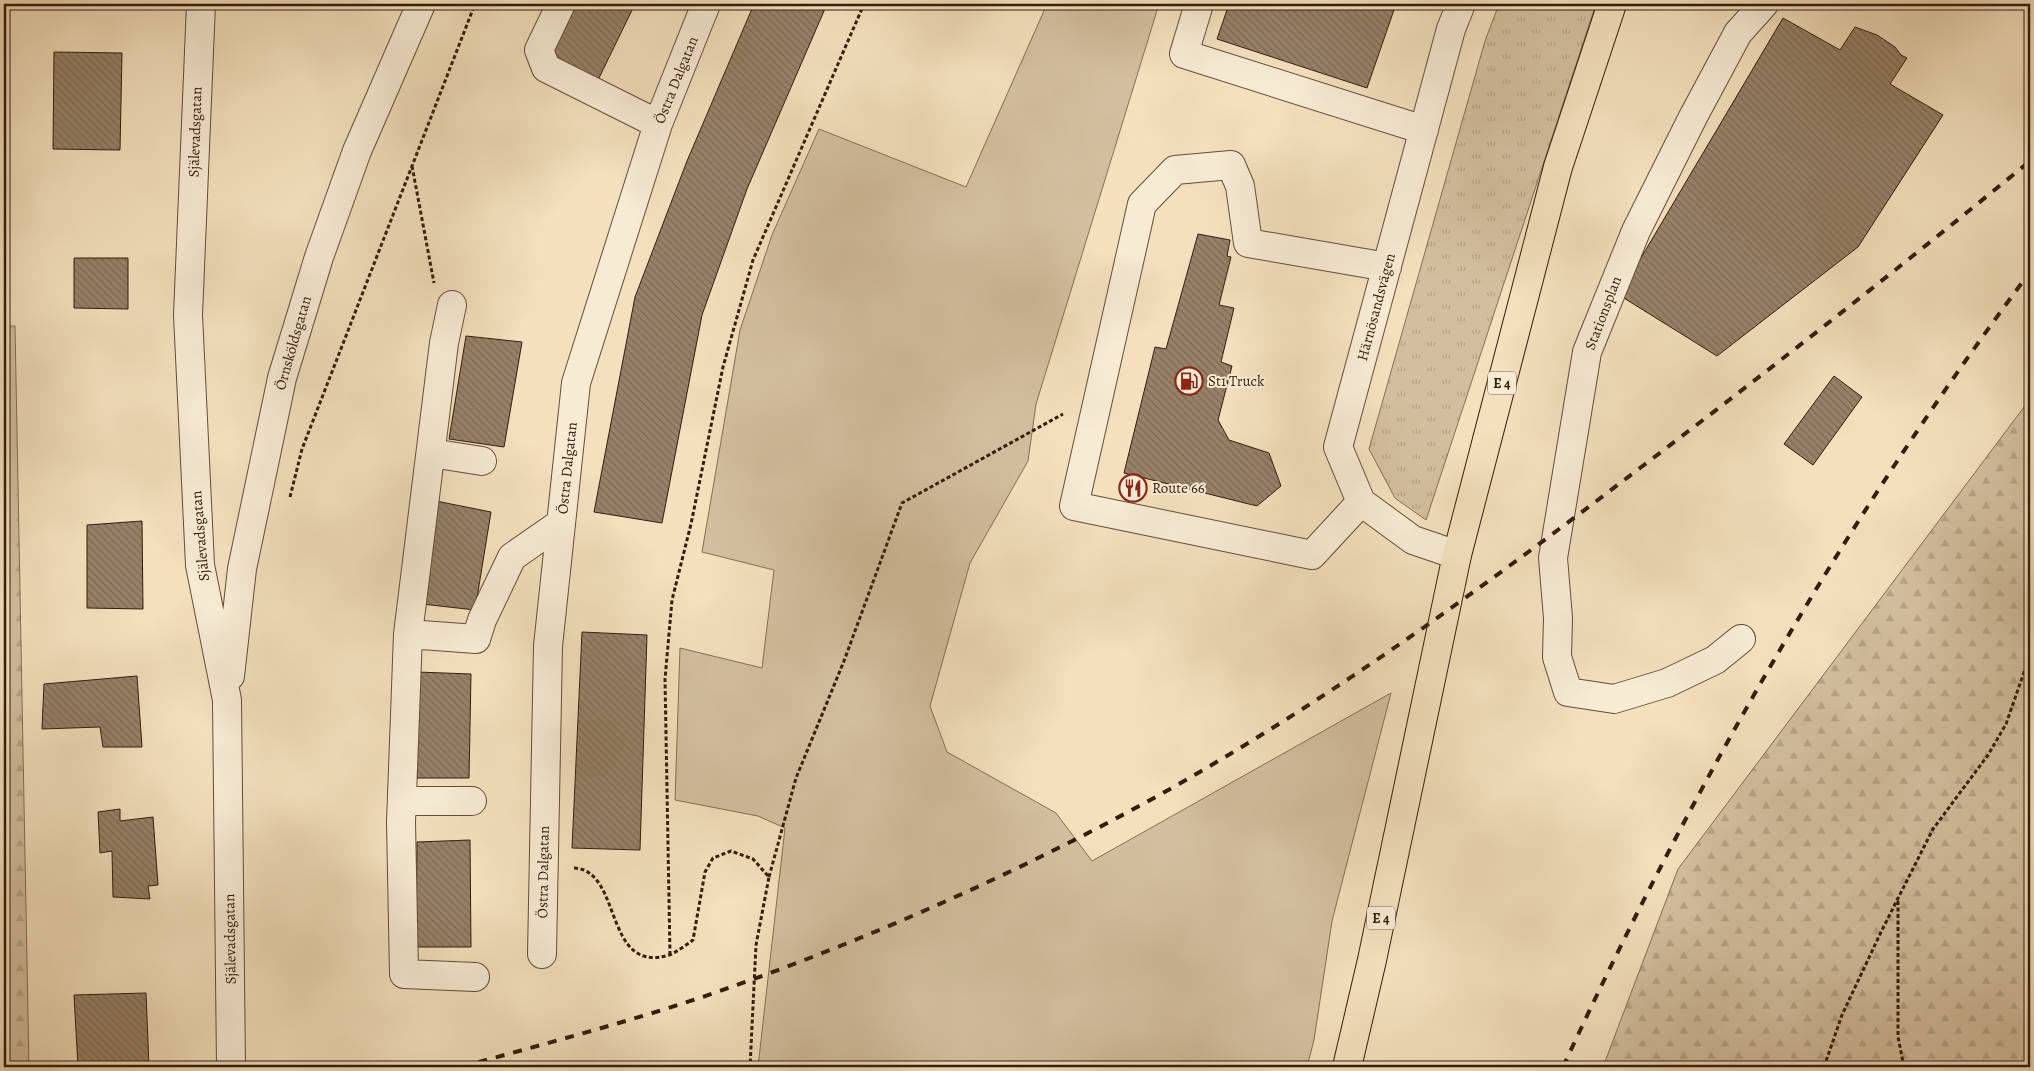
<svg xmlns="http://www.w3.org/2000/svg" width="2034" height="1071" font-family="Alegreya,serif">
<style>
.grass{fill:url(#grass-tufts);stroke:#846e56}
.forest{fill:url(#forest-firs);stroke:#846e56}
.green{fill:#d3bf9f;stroke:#846e56}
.building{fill:url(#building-back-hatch);stroke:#341c0d}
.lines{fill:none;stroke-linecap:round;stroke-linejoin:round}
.minor-casing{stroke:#644d39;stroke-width:30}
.highway-casing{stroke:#341c0d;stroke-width:30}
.path{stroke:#341c0d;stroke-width:3;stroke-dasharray:4 2.5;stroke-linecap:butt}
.minor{stroke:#f7ebd4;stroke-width:28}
.highway{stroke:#f3e0bd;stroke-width:28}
.rail{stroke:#341c0d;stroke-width:4;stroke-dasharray:9 9;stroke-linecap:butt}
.labels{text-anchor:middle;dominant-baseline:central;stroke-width:4;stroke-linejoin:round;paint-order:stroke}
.shield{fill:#f7ebd4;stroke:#6e5a49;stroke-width:1}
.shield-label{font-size:14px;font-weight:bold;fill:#341c0d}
.street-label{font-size:15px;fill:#341c0d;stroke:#f7ebd4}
.poi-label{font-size:15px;fill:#341c0d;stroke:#f7ebd4;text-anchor:start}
</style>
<defs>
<pattern id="grass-tufts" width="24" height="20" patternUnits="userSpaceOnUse" patternTransform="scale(1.25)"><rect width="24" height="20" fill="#d3bf9f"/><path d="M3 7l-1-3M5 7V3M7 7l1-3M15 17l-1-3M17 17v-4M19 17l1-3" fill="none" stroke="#b6a488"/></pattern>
<pattern id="forest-firs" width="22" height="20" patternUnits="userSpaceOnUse" patternTransform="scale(1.25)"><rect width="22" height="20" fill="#d3bf9f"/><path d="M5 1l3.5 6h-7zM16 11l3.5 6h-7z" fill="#b6a488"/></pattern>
<pattern id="building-back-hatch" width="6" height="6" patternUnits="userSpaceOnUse" patternTransform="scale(1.25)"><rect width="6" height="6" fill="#978269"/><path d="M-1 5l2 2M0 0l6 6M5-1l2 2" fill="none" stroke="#7c6a55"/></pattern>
</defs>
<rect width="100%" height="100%" fill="#f3e0bd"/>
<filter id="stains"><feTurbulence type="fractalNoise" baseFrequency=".004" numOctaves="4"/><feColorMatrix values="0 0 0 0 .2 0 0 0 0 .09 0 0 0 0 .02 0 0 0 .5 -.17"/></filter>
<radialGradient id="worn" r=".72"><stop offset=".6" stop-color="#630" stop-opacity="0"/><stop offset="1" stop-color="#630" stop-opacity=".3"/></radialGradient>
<!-- grass -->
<path class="grass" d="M 1499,4 L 1596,4 L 1426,520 L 1395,498 L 1369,449 L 1485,41 Z"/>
<!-- forest -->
<path class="forest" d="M 4,326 L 15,326 L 29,1067 L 4,1067 Z
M 2030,399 L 2030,1067 L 1603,1067 L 1678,869 Z"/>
<!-- green -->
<path class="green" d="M 1047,4 L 1159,4 L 1036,404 L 1028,461 L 970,563 L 930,706 L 947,752 L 1056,813 L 1092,861 L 1391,693 L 1332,921 L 1314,1040 L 1307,1067 L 758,1067 L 785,828 L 758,816 L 675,800 L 680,648 L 762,668 L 774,570 L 702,552 L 740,330 L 772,235 L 819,129 L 966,187 Z"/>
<!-- building -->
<path class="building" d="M 571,4 L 635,4 L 598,80 L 548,57 Z
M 754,4 L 827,4 L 747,189 L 702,315 L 662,523 L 594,512 L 635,297 L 687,161 Z
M 1229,4 L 1396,4 L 1367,88 L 1217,39 Z
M 1783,18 L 1840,50 L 1855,27 L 1877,35 L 1895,47 L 1901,55 L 1907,58 L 1890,84 L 1943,115 L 1858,247 L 1717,356 L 1619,295 Z
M 54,52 L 122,53 L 120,150 L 53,149 Z
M 1198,234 L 1230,240 L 1227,256 L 1231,257 L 1219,305 L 1234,308 L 1221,362 L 1232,366 L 1218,420 L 1229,440 L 1269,453 L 1281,486 L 1257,506 L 1124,473 L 1155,347 L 1166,349 Z
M 74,258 L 128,258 L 128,309 L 74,308 Z
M 466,336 L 522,342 L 504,447 L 449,439 Z
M 1834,376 L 1862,397 L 1813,465 L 1784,444 Z
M 436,501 L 491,512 L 475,610 L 422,604 Z
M 142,521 L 143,609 L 87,608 L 87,525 Z
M 582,632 L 647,635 L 640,850 L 572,848 Z
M 417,672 L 471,674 L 469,778 L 417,778 Z
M 137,676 L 142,747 L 103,747 L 100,727 L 42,729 L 44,684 Z
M 120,809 L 120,821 L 153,817 L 158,885 L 148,886 L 150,899 L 113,897 L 112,851 L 100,853 L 98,812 Z
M 470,840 L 471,947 L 416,947 L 417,842 Z
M 146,993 L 149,1067 L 78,1067 L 74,995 Z"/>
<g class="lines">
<!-- minor casing -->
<g class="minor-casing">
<path id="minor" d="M 201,4 L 188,315 L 200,565 L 227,700 L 231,1067
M 561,4 L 539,50 L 546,68 L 658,124
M 1199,4 L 1184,54 L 1424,130
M 431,453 L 482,461
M 1361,502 L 1312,555 L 1074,506 L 1142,204 L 1175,170 L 1231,165 L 1240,186 L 1248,243 L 1387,267
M 1457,555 L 1413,540 L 1361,502 L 1338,447 L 1451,29 L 1461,4
M 408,634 L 444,343 L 452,305
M 1741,639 L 1715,660 L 1667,683 L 1614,699 L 1568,692 L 1557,657 L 1558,618 L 1553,558 L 1587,352 L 1636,231 L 1693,117 L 1738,33 L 1764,4
M 230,676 L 242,569 L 282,378 L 319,257 L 357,151 L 421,4
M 402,801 L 472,801
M 542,954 L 548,646 L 576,383 L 658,124 L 706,4
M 475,977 L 404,974 L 401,822 L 408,634 L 476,639 L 482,620 L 512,557 L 561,523"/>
</g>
<!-- highway casing -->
<g class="highway-casing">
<path id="highway" d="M 1347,1067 L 1372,960 L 1457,555 L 1558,167 L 1612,4"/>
</g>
<!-- path -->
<path class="path" d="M 412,166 L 434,283
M 290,497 L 302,449 L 475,4
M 574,868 C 623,870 603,975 669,955 C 677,952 686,945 693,940 L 705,872 L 713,858 L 731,851 L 753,859 L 769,877 L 756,945 L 750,1067
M 769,877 L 796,778 L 844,661 L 902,503 L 1063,414
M 1898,901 L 1898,1037 L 1904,1067
M 670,955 L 665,679 L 672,600 L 691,524 L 723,367 L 753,260 L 864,4
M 1824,1067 L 1842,1015 L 1881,932 L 1933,829 L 1988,755 L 2006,724 L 2030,655"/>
<!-- minor -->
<use href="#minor" class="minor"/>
<!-- highway -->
<use href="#highway" class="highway"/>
<!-- rail -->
<path class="rail" d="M 461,1067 C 547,1043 633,1021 717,992 C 844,948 969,894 1088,833 C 1286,732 1464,602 1640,468 C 1772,368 1902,266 2030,161
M 1563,1067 C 1692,788 1845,519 2030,272"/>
</g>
<!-- icons -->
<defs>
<g id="fuel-ring" transform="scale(1.4375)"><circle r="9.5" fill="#f7ebd4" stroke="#8f2418" stroke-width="1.5"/><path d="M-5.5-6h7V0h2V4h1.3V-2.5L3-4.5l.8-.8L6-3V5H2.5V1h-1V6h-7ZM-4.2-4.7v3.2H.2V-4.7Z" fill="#8f2418"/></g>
<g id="restaurant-ring" transform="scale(1.4375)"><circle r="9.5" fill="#f7ebd4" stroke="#8f2418" stroke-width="1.5"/><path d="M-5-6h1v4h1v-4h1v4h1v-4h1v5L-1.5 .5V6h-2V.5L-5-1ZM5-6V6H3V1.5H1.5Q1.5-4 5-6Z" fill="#8f2418"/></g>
</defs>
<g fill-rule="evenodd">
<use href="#fuel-ring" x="1189" y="381"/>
<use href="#restaurant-ring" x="1133" y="488"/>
</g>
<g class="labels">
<!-- shield labels -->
<g class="shield">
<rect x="1488" y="371.5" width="28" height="23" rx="4"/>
<rect x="1367" y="906.5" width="28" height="23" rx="4"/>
</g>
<g class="shield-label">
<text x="1502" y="383">E 4</text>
<text x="1381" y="918">E 4</text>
</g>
<!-- street labels -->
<g class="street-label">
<text transform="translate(676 80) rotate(-68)">Östra Dalgatan</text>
<text transform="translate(195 132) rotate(-88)">Själevadsgatan</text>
<text transform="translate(1376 307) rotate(-75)">Härnösandsvägen</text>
<text transform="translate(1603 313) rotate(-69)">Stationsplan</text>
<text transform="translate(293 343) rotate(-74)">Örnsköldsgatan</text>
<text transform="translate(567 468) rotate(-84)">Östra Dalgatan</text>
<text transform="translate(200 536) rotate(-95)">Själevadsgatan</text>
<text transform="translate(543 872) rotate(-89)">Östra Dalgatan</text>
<text transform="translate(230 939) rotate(-91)">Själevadsgatan</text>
</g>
<!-- poi labels -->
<g class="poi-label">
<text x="1208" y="381">St1 Truck</text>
<text x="1152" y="488">Route 66</text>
</g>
</g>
<!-- margin -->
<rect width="2034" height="1071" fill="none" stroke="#f3e0bd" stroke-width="20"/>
<rect x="5" y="5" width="2024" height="1061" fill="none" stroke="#341c0d" stroke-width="2.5"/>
<rect x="10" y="10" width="2014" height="1051" fill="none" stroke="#341c0d"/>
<rect width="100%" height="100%" filter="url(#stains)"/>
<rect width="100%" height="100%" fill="url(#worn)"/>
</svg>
